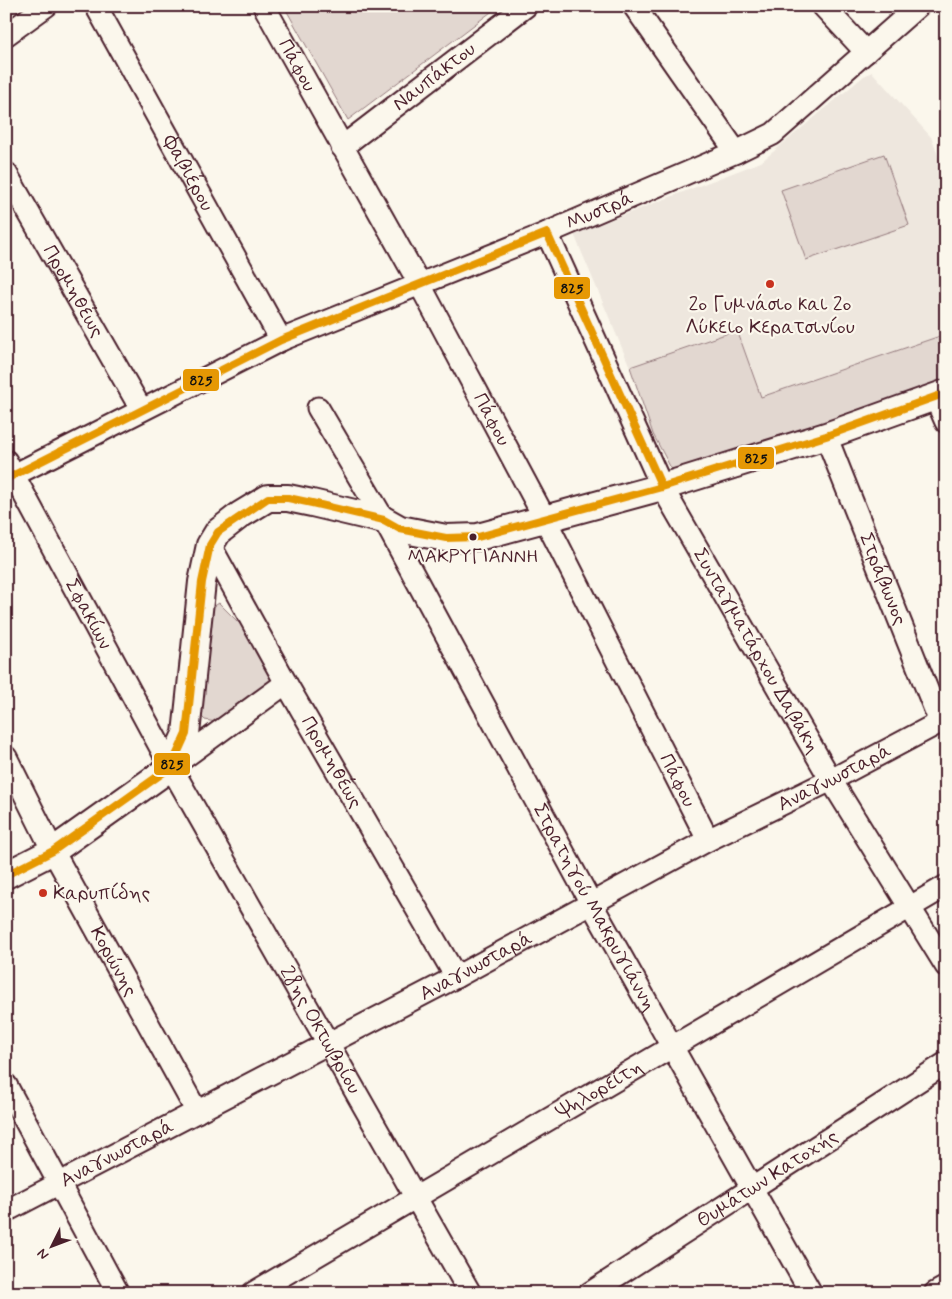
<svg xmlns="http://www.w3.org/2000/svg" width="952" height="1299" font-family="Mynerve,sans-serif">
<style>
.built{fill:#eee7de}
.green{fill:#e2d7d0;stroke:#967b7e}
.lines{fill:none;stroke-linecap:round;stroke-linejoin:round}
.minor-casing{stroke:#4a1f2b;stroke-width:25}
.tertiary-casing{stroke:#4a1f2b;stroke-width:30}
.minor{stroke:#fbf7ec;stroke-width:21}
.tertiary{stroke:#fbf7ec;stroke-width:26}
.bus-1-casing{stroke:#fbf7ec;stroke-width:11}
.bus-1{stroke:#e69804;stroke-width:8}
.poi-dot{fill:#c8321e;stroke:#fbf7ec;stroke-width:2}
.bus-dot{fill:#4a1f2b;stroke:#fbf7ec;stroke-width:2}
.labels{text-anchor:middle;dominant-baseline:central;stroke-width:4.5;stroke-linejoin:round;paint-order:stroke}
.bus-label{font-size:19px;fill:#4a1f2b;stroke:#fbf7ec}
.street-label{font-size:20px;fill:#4a1f2b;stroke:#fbf7ec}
.poi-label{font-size:20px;fill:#4a1f2b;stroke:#fbf7ec}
.line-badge{stroke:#fbf7ec;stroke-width:2}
.pale-badge-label{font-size:14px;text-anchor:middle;font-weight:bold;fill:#111}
</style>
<rect width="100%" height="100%" fill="#fbf7ec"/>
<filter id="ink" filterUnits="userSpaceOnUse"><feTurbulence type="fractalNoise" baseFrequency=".02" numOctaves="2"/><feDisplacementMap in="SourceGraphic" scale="10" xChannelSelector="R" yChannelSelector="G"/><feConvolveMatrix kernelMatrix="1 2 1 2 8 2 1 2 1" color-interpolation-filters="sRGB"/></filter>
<g filter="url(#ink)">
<!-- built -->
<path class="built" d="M 872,72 L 931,137 L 946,176 L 946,334 L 653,434 L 630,367 L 574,234 L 761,162 L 864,76 Z"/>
<!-- green -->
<path class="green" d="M 284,6 L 499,6 L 348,120 Z
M 884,154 L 909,225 L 806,260 L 781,190 Z
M 737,330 L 761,397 L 946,334 L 946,385 L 674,474 L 653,434 L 630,367 Z
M 219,603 L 253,637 L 275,680 L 216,722 L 205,720 L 198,713 L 207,611 Z"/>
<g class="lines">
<!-- minor casing -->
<g class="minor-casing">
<g id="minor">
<path id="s1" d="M 96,6 L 281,340"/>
<path id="s2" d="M 264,6 L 419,283 L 545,519 L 708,840"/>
<path d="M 634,6 L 736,152"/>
<path d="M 823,6 L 866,52"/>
<path d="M 6,35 L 46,6"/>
<path id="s3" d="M 342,147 L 526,6"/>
<path id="s4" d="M 6,173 L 141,409"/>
<path id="s5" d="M 547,233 L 662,487 L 831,780 L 946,966"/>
<path d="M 935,397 L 946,422"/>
<path id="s6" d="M 318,408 L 384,520 L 591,903 L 811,1293"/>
<path id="s7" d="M 826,436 L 940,722"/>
<path id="s8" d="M 6,461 L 171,767 L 470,1293"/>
<path id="s9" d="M 6,479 L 281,340 L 547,233 L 736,152 L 773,134 L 918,6"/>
<path id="s10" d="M 210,545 L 286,683 L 456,977"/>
<path id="s11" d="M 6,757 L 53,851 L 197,1112"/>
<path d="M 171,767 L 286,683"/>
<path d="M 6,1085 L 118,1293"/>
<path id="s12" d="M 6,1211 L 456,977 L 708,840 L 831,780 L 946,719"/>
<path id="s13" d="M 253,1293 L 946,886"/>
<path id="s14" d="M 590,1293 L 946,1063"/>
<path d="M 935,1293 L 946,1287"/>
</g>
</g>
<!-- tertiary casing -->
<g class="tertiary-casing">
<path id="tertiary" d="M 6,875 L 53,851 L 171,767 L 186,734 L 202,582 L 210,545 L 218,532 L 240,515 L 268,498 L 288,498 L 312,503 L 384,520 L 400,529 L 446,538 L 478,537 L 662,487 L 826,436 L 946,393"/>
</g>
<!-- minor -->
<use href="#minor" class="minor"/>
<!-- tertiary -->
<use href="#tertiary" class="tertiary"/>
<!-- bus-1 casing -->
<g class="bus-1-casing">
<path id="bus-1" d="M 6,479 L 281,340 L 547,233 L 662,487
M 6,875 L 53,851 L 171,767 L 186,734 L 202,582 L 210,545 L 218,532 L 268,498 L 288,498 L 312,503 L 384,520 L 400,529 L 446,538 L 478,537 L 662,487 L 826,436 L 946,393"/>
</g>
<!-- bus-1 -->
<use href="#bus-1" class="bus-1"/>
</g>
</g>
<!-- markers -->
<g class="poi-dot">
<circle cx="770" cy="284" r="5"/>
<circle cx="43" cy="893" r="5"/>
</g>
<circle class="bus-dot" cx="473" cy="537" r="4.5"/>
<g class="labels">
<!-- bus labels -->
<g class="bus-label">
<text x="473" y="556">ΜΑΚΡΥΓΙΑΝΝΗ</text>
</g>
<!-- street labels -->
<g class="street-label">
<text stroke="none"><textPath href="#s2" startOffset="68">Πάφου</textPath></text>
<text stroke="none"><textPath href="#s3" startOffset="116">Ναυπάκτου</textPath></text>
<text stroke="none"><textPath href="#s1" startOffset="191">Φαβιέρου</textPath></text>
<text stroke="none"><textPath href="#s9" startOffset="652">Μυστρά</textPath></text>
<text stroke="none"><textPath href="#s4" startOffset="136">Προμηθέως</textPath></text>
<text stroke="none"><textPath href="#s2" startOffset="472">Πάφου</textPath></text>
<text stroke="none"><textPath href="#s7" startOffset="154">Στράβωνος</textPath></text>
<text stroke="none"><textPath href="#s8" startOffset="174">Σφακίων</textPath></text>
<text stroke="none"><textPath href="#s5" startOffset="468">Συνταγματάρχου Δαβάκη</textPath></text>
<text stroke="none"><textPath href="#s10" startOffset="249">Προμηθέως</textPath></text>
<text stroke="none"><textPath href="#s12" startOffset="935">Αναγνωσταρά</textPath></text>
<text stroke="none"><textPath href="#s2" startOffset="878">Πάφου</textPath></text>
<text stroke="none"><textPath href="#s6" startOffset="571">Στρατηγού Μακρυγιάννη</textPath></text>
<text stroke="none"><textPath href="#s11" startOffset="231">Κορώνης</textPath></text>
<text stroke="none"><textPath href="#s12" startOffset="530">Αναγνωσταρά</textPath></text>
<text stroke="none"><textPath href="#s8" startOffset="650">28ης Οκτωβρίου</textPath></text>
<text stroke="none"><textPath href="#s13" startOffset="402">Ψηλορείτη</textPath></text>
<text stroke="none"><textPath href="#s12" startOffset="125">Αναγνωσταρά</textPath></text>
<text stroke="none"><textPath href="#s14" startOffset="211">Θυμάτων Κατοχής</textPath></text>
</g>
<!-- poi labels -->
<g class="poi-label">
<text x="770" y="304">2ο Γυμνάσιο και 2ο<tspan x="770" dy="23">Λύκειο Κερατσινίου</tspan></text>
<text x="53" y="893" text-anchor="start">Καρυπίδης</text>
</g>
</g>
<g class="line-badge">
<rect x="553" y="276" width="38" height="24" rx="5" fill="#e69804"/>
<rect x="182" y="368" width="38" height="24" rx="5" fill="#e69804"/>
<rect x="737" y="446" width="38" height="24" rx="5" fill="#e69804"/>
<rect x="153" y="752" width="38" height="24" rx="5" fill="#e69804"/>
</g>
<g class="pale-badge-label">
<text x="572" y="293">825</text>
<text x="201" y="385">825</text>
<text x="756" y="463">825</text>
<text x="172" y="769">825</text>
</g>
<!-- margin -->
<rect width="952" height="1299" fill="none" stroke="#fbf7ec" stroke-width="25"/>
<rect x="12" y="12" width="927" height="1274" fill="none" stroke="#4a1f2b" stroke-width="2" filter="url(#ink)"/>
<!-- north arrow -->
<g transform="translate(52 1246) rotate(228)" stroke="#fbf7ec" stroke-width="4" paint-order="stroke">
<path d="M0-4L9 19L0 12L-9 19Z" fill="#4a1f2b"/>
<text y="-8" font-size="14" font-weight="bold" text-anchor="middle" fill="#4a1f2b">N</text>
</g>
</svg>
